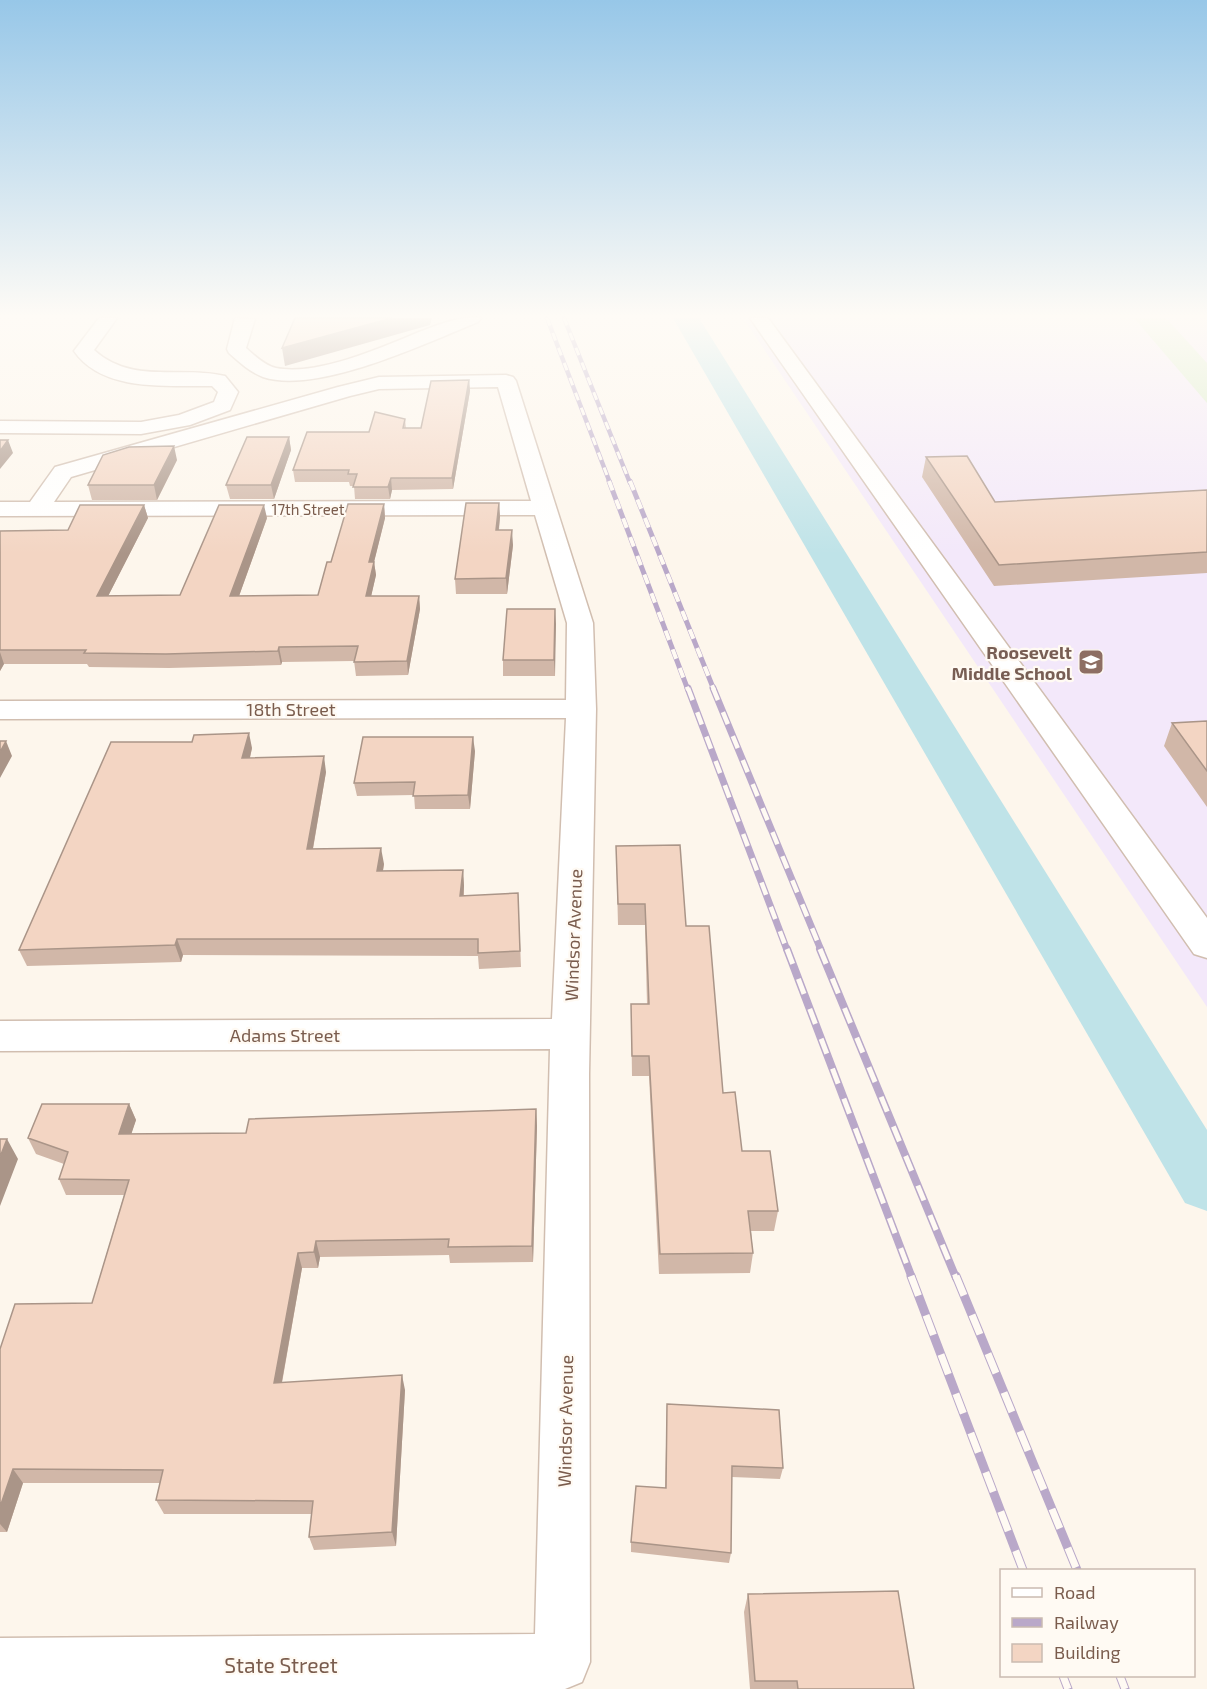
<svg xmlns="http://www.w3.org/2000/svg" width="1207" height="1689" font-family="'Exo 2',sans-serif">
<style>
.education{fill:#f3e8fa}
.green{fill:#d8ecc9}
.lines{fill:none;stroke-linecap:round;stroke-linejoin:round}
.canal{fill:#bfe3e8;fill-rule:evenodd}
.minor-casing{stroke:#d1beb0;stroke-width:3}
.minor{fill:#fff;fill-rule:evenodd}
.rail-far4-casing{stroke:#b9a8c9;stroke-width:4.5}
.rail-far3-casing{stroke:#b9a8c9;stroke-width:5}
.rail-far2-casing{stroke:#b9a8c9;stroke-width:7}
.rail-far1-casing{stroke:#b9a8c9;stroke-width:8}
.rail-casing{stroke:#b9a8c9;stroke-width:9}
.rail-far4{stroke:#fffaf3;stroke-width:3;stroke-dasharray:8;stroke-linecap:butt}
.rail-far3{stroke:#fffaf3;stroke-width:4;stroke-dasharray:10;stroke-linecap:butt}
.rail-far2{stroke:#fffaf3;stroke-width:4.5;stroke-dasharray:13;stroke-linecap:butt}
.rail-far1{stroke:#fffaf3;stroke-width:5;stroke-dasharray:16;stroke-linecap:butt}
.rail{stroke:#fffaf3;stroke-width:7;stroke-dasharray:21;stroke-linecap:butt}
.wall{fill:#d1b7a8}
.shaded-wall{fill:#aa9588}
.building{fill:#f3d5c3;stroke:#aa9588;stroke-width:1.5}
.labels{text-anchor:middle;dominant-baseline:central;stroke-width:4.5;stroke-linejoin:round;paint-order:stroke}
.far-street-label{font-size:15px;fill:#7a5c4d;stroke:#fffaf3}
.education-label{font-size:18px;font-weight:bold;fill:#785e54;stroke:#fffaf3;text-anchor:end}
.street-label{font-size:18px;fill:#7a5c4d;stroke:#fffaf3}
.near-street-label{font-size:21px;fill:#7a5c4d;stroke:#fffaf3}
</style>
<rect width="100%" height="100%" fill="#fdf6ec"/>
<!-- education -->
<path class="education" d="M 743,318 L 1207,318 L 1207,1007 Z"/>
<!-- green -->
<path class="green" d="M 1134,318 L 1166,318 L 1207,363 L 1207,403 Z"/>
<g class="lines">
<!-- canal -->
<path class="canal" d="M 673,318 L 699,318 L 1207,1130 L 1207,1211 L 1185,1203 Z"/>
<!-- minor casing -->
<g class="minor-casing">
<path id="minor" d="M 99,318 L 117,318 L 94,350 C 133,385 180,365 225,376 L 238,392 L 230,410 L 190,425 L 141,434 L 0,433 L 0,421 L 141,422 L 179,415 L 214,402 L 218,392 L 212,386 C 169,385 103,393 74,351 Z
M 235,318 L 255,319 L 246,348 C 254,355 265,366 276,368 C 318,376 380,348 419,332 C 440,324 458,316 481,318 L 478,322 C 426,343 317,395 263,377 C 250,372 239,362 229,353 L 227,349 Z
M 750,318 L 768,318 L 1207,918 L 1207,958 L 1194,954 Z
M 506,375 L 513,377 L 516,381 L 593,623 L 596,709 L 589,1074 L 590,1662 L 582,1682 L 565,1689 L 0,1689 L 0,1638 L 535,1634 L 550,1049 L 0,1051 L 0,1021 L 552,1019 L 566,718 L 0,719 L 0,701 L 566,700 L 567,623 L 535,515 L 0,516 L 0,502 L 30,502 L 55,467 L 338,387 L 379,377 ZM 498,387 L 531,501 L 54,502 L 71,477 L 350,396 L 379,389 Z"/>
</g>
<!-- minor -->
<use href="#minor" class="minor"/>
<!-- rail-far4 casing -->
<g class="rail-far4-casing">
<path id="rail-far4" d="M 547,318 L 610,483
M 564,318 L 630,483"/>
</g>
<!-- rail-far3 casing -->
<g class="rail-far3-casing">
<path id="rail-far3" d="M 609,481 L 688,690
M 630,481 L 714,690"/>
</g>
<!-- rail-far2 casing -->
<g class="rail-far2-casing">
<path id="rail-far2" d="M 688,688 L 787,950
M 713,688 L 821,950"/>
</g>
<!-- rail-far1 casing -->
<g class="rail-far1-casing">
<path id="rail-far1" d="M 787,949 L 912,1278
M 820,949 L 956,1278"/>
</g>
<!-- rail casing -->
<g class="rail-casing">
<path id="rail" d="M 911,1276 L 1023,1570
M 956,1276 L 1077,1570
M 1063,1676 L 1068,1689
M 1120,1676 L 1125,1689"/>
</g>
<!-- rail-far4 -->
<use href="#rail-far4" class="rail-far4"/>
<!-- rail-far3 -->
<use href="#rail-far3" class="rail-far3"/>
<!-- rail-far2 -->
<use href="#rail-far2" class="rail-far2"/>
<!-- rail-far1 -->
<use href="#rail-far1" class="rail-far1"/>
<!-- rail -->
<use href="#rail" class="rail"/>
</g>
<!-- wall -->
<path class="wall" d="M 469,380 L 470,391 L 453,489 L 392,490 L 390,499 L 355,499 L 354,486 L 350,486 L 349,482 L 295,482 L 293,470 L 405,419 L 406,428 L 421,428 Z
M 289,437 L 291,450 L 274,499 L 230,499 L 226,485 Z
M 926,457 L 995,502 L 1207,490 L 1207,573 L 994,586 L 922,477 Z
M 177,460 L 157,500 L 92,500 L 88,485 Z
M 499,503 L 500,517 L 499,530 L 513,545 L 507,594 L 456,594 L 455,579 Z
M 384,504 L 385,518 L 374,562 L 376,575 L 371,596 L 419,596 L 420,609 L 408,675 L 356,676 L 354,661 L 282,662 L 281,665 L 169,668 L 89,667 L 87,664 L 4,664 L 0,671 L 0,531 L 68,530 L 144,505 L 148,518 L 108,596 L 180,595 L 267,518 L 239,596 L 318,595 L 331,562 Z
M 555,609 L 555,676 L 503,676 L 503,660 Z
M 1207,721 L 1207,807 L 1164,746 L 1172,723 Z
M 252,748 L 250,758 L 326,772 L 313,849 L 384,864 L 383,871 L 463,870 L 464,886 L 464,896 L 518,893 L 521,967 L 479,969 L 478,956 L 183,955 L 181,962 L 27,966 L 19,950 Z
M 475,751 L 470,809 L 415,809 L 414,795 L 357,796 L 354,783 Z
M 616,846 L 686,926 L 723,1093 L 742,1151 L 778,1211 L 774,1231 L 751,1231 L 753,1253 L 750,1273 L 659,1274 L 649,1076 L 632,1076 L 631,1004 L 647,1004 L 645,925 L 618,925 Z
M 129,1104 L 136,1120 L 131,1134 L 246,1133 L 536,1109 L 537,1126 L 533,1262 L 450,1263 L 449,1255 L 320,1257 L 318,1268 L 302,1268 L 282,1383 L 405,1390 L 396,1546 L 314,1550 L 309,1537 L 312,1514 L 164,1514 L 156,1500 L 160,1483 L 23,1483 L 7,1532 L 0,1532 L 0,1349 L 92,1303 L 124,1195 L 66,1195 L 59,1179 L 64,1164 L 36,1154 L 28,1138 Z
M 667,1404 L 783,1468 L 780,1479 L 732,1477 L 731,1553 L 729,1563 L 631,1552 L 631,1542 L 665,1488 Z
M 748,1594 L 914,1689 L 750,1689 L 744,1612 Z"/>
<!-- shaded-wall -->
<path class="shaded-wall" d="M 392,318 L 432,318 L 430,325 L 285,366 L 282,348 Z
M 469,380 L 470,391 L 453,489 L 452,478 Z
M 289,437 L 291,450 L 274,499 L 271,485 Z
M 8,440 L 13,453 L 0,469 L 0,451 Z
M 174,446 L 177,460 L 157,500 L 154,485 Z
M 391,478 L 392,490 L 390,499 L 388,487 Z
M 499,503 L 500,517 L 497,545 L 496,530 Z
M 384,504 L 385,518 L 374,562 L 376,575 L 368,610 L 366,596 L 369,562 Z
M 144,505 L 148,518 L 101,610 L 97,596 Z
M 264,505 L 267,518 L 234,610 L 230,596 Z
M 512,530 L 513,545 L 507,594 L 506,578 Z
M 419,596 L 420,609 L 408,675 L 407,661 Z
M 555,609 L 556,624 L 555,676 L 554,660 Z
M 279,647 L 282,662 L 281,665 L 278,651 Z
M 0,652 L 4,664 L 0,671 Z
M 249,733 L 252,748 L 246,774 L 242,758 Z
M 473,737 L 475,751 L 470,809 L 468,795 Z
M 6,741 L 12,756 L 0,778 L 0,752 Z
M 324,756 L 326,772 L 310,865 L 307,849 Z
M 381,848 L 384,864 L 380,887 L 377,871 Z
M 463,870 L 464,886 L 462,913 L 460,896 Z
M 177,939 L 183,955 L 181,962 L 175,945 Z
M 129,1104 L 136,1120 L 126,1150 L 119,1134 Z
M 536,1109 L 537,1126 L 533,1262 L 532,1246 Z
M 7,1139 L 18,1159 L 0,1206 L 0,1157 Z
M 316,1241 L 320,1257 L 318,1268 L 314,1252 Z
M 298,1253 L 302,1268 L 279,1398 L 274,1383 Z
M 402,1375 L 405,1390 L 396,1546 L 392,1532 Z
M 13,1469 L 23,1483 L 7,1532 L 0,1524 L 0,1507 Z"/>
<!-- building -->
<path class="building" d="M 295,318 L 392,318 L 282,348 Z
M 469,380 L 452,478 L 391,478 L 388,487 L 353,487 L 357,474 L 348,474 L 349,470 L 293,470 L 307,432 L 369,432 L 375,412 L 405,419 L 403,428 L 421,428 L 431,381 Z
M 247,437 L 289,437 L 271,485 L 226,485 Z
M 0,440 L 8,440 L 0,451 Z
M 174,446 L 154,485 L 88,485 L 103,455 L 129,447 Z
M 967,456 L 995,502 L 1207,490 L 1207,552 L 999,565 L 926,457 Z
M 466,503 L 499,503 L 496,530 L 512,530 L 506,578 L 455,579 Z
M 348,504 L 384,504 L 369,562 L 374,562 L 366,596 L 419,596 L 407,661 L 354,662 L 358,646 L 279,647 L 278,651 L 166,654 L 84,653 L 86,650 L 0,650 L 0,531 L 68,530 L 80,505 L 144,505 L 97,596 L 180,595 L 219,505 L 264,505 L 230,596 L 318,595 L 327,562 L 331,562 Z
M 507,609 L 555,609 L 554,660 L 503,660 Z
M 1207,721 L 1207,771 L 1172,723 Z
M 249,733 L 242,758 L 324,756 L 307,849 L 381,848 L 377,871 L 463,870 L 460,896 L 518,893 L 520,951 L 478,953 L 478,939 L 177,939 L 175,945 L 19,950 L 111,742 L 192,742 L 194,735 Z
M 363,737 L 473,737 L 468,795 L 413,796 L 415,782 L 354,783 Z
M 0,741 L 6,741 L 0,752 Z
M 680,845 L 686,926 L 709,926 L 723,1093 L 735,1092 L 742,1151 L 770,1151 L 778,1211 L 748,1211 L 753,1253 L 660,1254 L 649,1056 L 632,1056 L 631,1004 L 649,1004 L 645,904 L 618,904 L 616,846 Z
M 42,1104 L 129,1104 L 119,1134 L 246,1133 L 249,1119 L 536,1109 L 532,1246 L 448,1247 L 449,1239 L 316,1241 L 314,1252 L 298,1253 L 274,1383 L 402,1375 L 392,1532 L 309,1537 L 313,1501 L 156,1500 L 163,1470 L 13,1469 L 0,1507 L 0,1349 L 15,1304 L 92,1303 L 129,1180 L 59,1179 L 68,1152 L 28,1138 Z
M 0,1139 L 7,1139 L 0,1157 Z
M 667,1404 L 779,1410 L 783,1468 L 732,1466 L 731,1553 L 631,1542 L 636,1486 L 666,1488 Z
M 898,1591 L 914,1689 L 798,1689 L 797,1681 L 755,1681 L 748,1594 Z"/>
<!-- sky -->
<linearGradient id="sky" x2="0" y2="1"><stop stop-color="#97c7e8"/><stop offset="0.57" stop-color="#fefbf6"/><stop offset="1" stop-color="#fefbf6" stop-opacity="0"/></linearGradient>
<rect width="1207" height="554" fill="url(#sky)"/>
<!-- icons -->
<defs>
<g id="school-square" transform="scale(1.35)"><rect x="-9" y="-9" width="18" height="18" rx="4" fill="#8d6e63" stroke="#fffaf3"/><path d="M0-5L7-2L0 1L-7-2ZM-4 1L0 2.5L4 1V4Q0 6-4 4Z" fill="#fff"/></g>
</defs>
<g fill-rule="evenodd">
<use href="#school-square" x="1091" y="662"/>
</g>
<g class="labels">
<!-- far-street labels -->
<g class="far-street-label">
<text x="308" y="509">17th Street</text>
</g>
<!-- education labels -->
<g class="education-label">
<text x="1072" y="652">Roosevelt<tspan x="1072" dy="21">Middle School</tspan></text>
</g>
<!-- street labels -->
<g class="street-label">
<text x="291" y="709">18th Street</text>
<text transform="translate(573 935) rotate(-88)">Windsor Avenue</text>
<text x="285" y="1035">Adams Street</text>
<text transform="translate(565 1421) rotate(-89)">Windsor Avenue</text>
</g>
<!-- near-street labels -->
<g class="near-street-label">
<text x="281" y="1664">State Street</text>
</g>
</g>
<!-- legend -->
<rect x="1000" y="1569" width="195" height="108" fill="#fffaf3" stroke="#cabbb1" stroke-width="1.5"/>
<rect x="1012" y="1588" width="30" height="9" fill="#ffffff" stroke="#cabbb1" stroke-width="1.5"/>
<text x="1054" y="1599" font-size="18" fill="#7a5c4d">Road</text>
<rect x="1012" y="1618" width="30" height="9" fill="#b9a8c9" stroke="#cabbb1" stroke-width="1.5"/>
<text x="1054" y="1629" font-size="18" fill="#7a5c4d">Railway</text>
<rect x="1012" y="1644" width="30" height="18" fill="#f3d5c3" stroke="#cabbb1" stroke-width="1.5"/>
<text x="1054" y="1659" font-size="18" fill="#7a5c4d">Building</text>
</svg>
